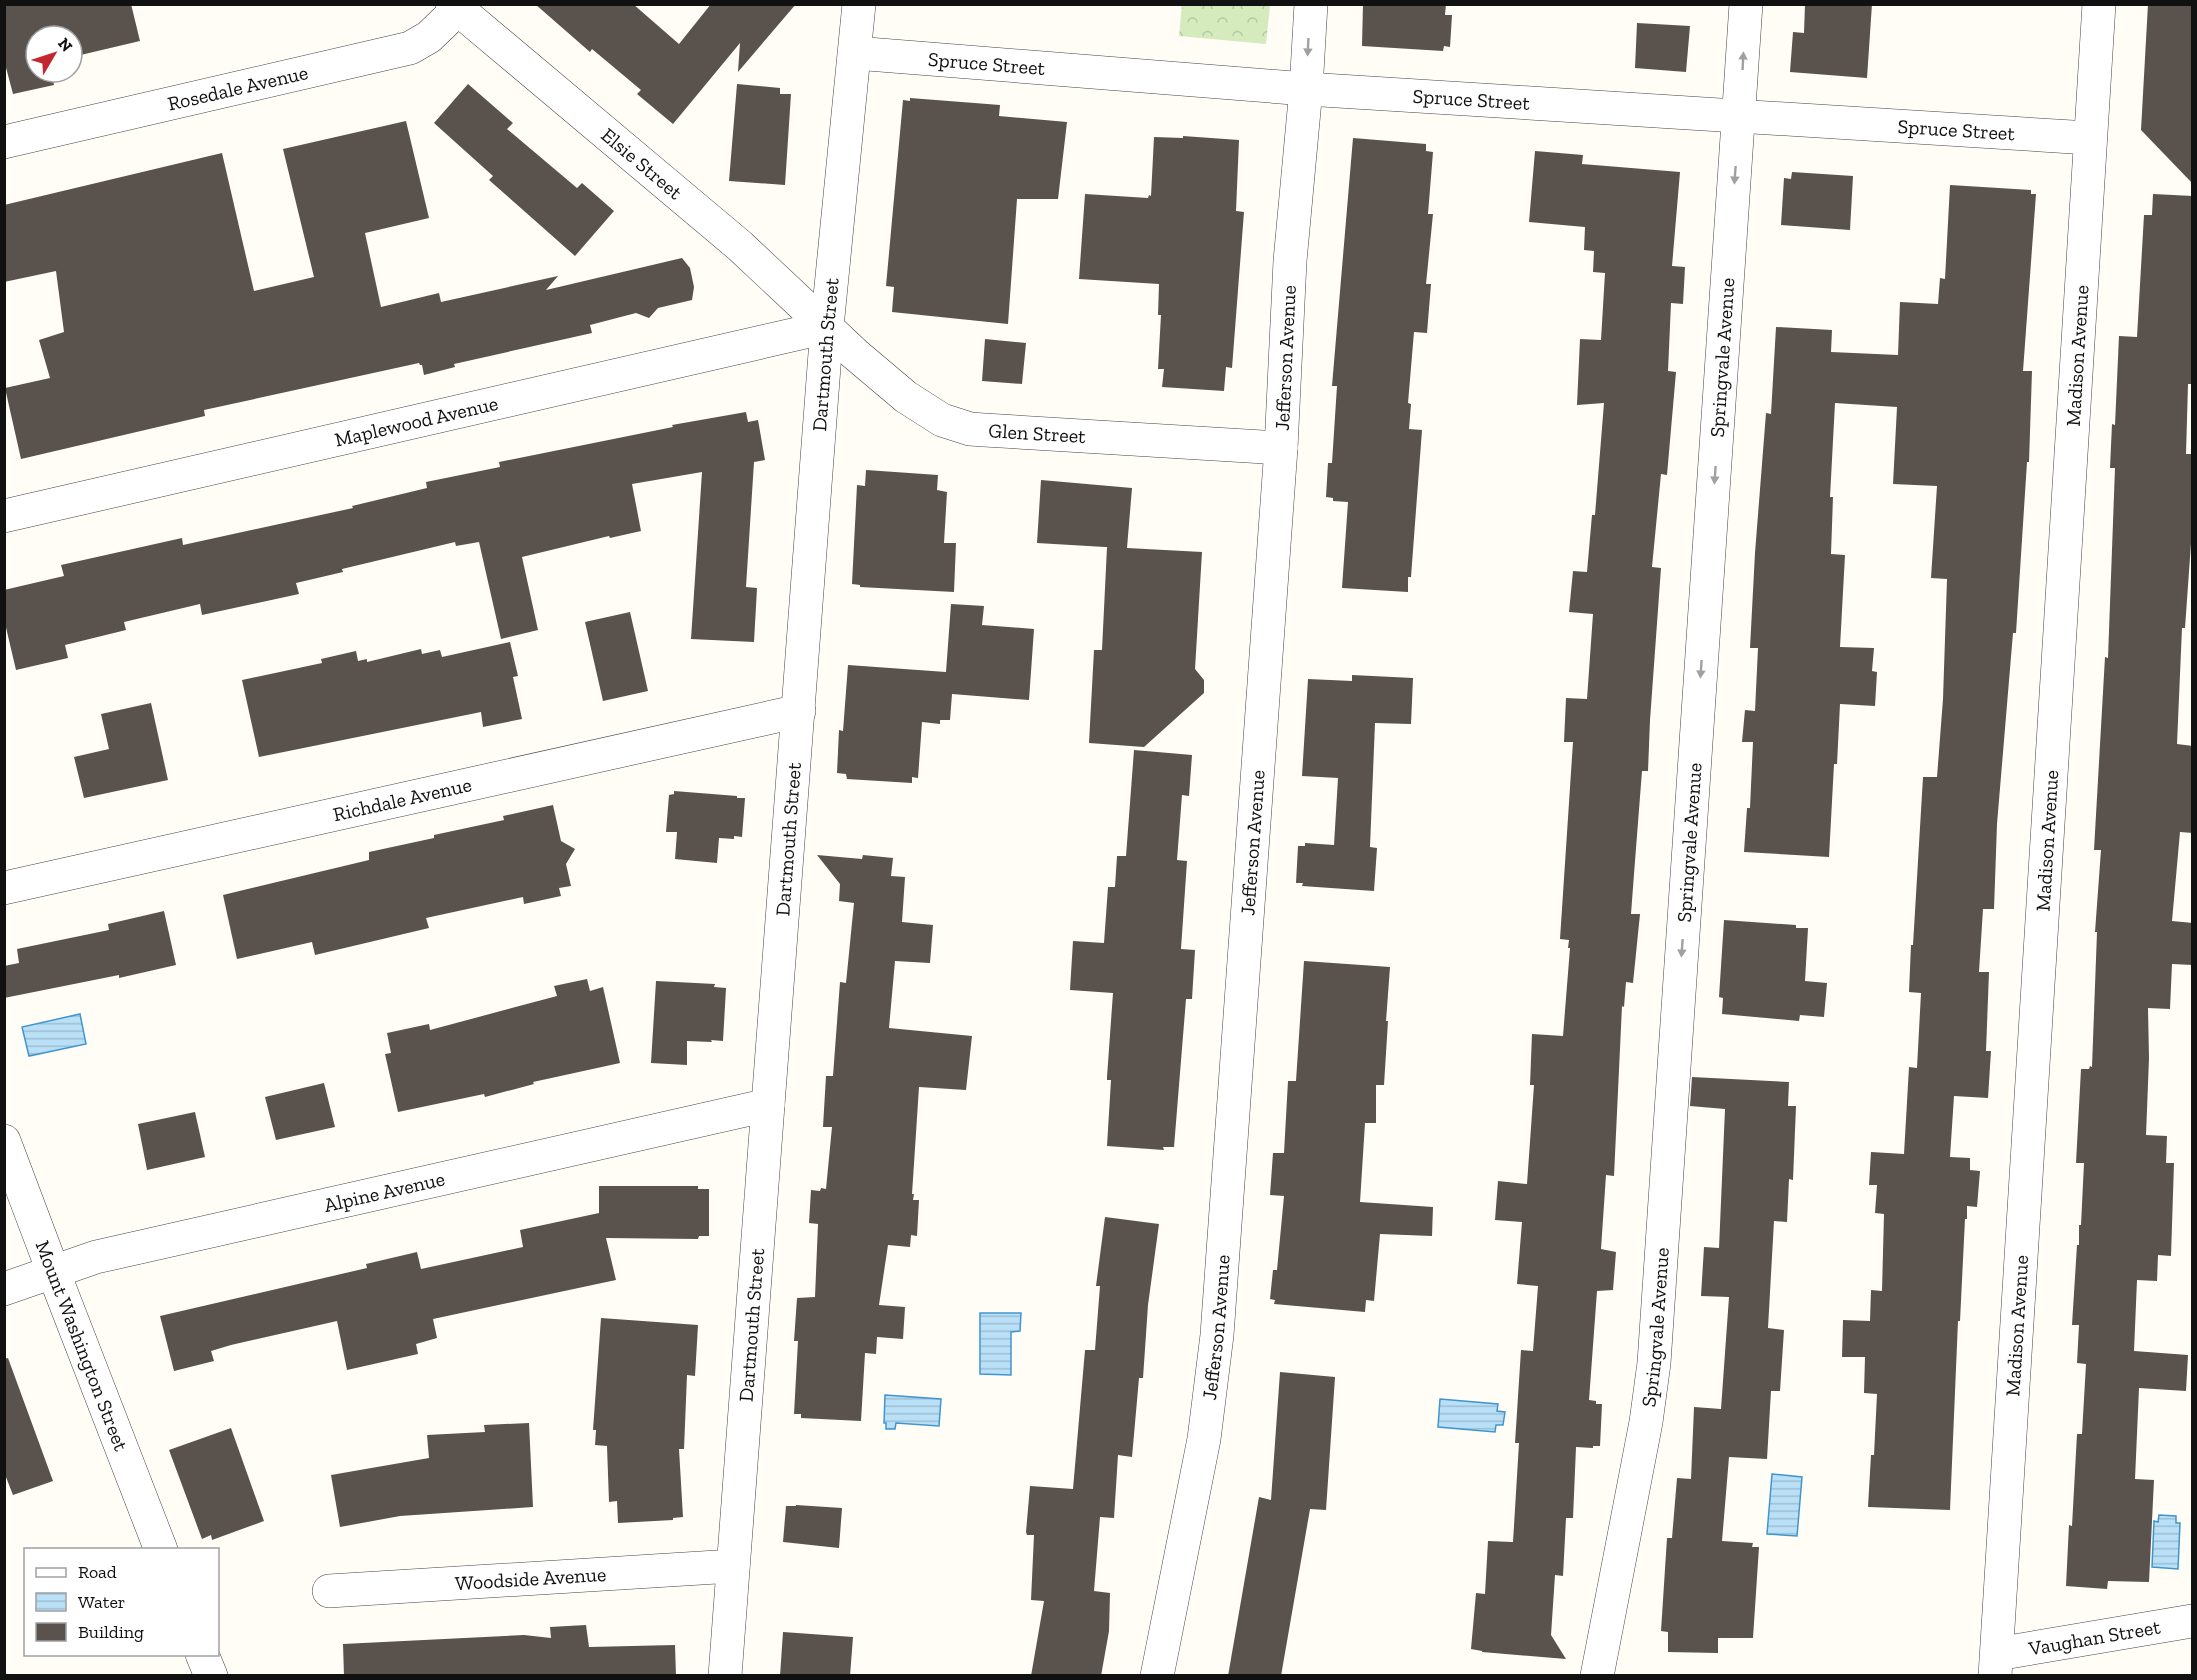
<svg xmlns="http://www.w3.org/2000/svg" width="2197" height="1680" font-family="'Zilla Slab',serif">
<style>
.park{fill:url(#park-crowns)}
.water{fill:url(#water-rules);stroke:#3f96cf;stroke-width:1.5}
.building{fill:#5a524d}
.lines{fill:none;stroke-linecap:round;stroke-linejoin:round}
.minor-casing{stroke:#444;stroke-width:34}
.tertiary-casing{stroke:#444;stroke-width:34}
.minor{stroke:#fff;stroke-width:33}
.tertiary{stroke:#fff;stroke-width:33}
.oneway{fill:#a0a0a0}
.labels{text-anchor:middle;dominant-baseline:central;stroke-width:6;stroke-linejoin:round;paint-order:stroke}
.street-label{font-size:20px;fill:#111;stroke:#fff}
</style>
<defs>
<pattern id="park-crowns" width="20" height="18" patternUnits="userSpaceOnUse" patternTransform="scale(1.5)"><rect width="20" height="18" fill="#d5ebbd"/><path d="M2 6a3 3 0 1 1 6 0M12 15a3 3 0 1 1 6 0" fill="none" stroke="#b6c8a1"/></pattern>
<pattern id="water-rules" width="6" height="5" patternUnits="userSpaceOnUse" patternTransform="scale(1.5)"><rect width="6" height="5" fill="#b9e0f7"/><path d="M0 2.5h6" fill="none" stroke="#9ebfd3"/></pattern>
</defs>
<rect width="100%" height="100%" fill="#fffdf5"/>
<!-- park -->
<path class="park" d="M 1182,4 L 1270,5 L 1266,44 L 1179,36 Z"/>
<!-- water -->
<path class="water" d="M 80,1014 L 86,1044 L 29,1056 L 22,1027 Z
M 980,1313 L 1021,1313 L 1020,1331 L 1011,1332 L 1011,1375 L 980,1374 Z
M 885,1395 L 941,1399 L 939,1426 L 896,1423 L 895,1429 L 886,1429 L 886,1423 L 884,1423 Z
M 1440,1399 L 1498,1404 L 1497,1411 L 1505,1412 L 1503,1425 L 1496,1425 L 1495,1432 L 1438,1427 Z
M 1772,1474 L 1802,1477 L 1797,1536 L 1767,1534 Z
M 2159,1515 L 2176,1516 L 2176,1523 L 2180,1523 L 2178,1569 L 2152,1567 L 2154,1521 L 2158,1522 Z"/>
<!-- building -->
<path class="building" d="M 4,4 L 131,4 L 140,41 L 72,57 L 72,36 L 36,36 L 36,72 L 51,72 L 54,85 L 13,94 L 4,60 Z
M 535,4 L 633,4 L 679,44 L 711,4 L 796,4 L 738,72 L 740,43 L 673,124 L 637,94 L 641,90 L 592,49 L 590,52 Z
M 1363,4 L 1446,4 L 1445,15 L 1452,15 L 1450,47 L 1444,46 L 1443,51 L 1362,46 Z
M 1805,4 L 1872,4 L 1867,78 L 1790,72 L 1793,32 L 1804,33 Z
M 2148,4 L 2193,4 L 2193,184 L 2141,130 Z
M 1637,23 L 1690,26 L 1686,72 L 1635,68 Z
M 468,84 L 513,123 L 507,129 L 577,188 L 582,183 L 614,211 L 575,256 L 489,180 L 493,176 L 434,123 Z
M 737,84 L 780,88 L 780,94 L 791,94 L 785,185 L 729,181 Z
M 910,98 L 1000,105 L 999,116 L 1067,122 L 1058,199 L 1017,199 L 1008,324 L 892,312 L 894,287 L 886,286 L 903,100 L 910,101 Z
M 406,121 L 429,218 L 365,233 L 381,307 L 439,293 L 441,302 L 558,276 L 546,290 L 682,258 L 690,268 L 694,287 L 692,300 L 658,308 L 649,318 L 636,313 L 590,325 L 592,333 L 454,364 L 455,367 L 424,375 L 422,365 L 420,365 L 419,363 L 204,410 L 205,416 L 21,459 L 5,388 L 50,378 L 39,340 L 64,332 L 56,271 L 4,282 L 4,205 L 222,153 L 254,291 L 314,277 L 283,149 Z
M 1183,136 L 1239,140 L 1236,211 L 1244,212 L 1232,368 L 1226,367 L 1224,391 L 1162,387 L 1164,369 L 1158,369 L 1161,315 L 1158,315 L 1159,284 L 1079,279 L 1085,194 L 1148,198 L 1149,195 L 1151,196 L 1154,137 L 1183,138 Z
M 1353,138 L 1426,144 L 1426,151 L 1433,152 L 1428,214 L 1433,214 L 1426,284 L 1431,284 L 1427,333 L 1414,332 L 1408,403 L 1411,404 L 1409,429 L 1422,430 L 1411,577 L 1408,577 L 1408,592 L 1342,588 L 1348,502 L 1333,501 L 1333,498 L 1326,497 L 1328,463 L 1332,463 L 1337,386 L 1332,386 Z
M 1535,151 L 1583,155 L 1582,164 L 1680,172 L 1672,266 L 1685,267 L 1683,304 L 1671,303 L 1668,371 L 1676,372 L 1667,475 L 1661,474 L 1652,567 L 1661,568 L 1650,720 L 1648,771 L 1642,771 L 1634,874 L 1631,914 L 1640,914 L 1633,983 L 1626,982 L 1624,1007 L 1622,1006 L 1614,1176 L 1606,1175 L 1601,1249 L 1616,1252 L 1613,1290 L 1597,1291 L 1589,1400 L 1596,1401 L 1596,1404 L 1602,1404 L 1600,1446 L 1593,1446 L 1593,1448 L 1576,1447 L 1573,1518 L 1566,1518 L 1563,1576 L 1555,1575 L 1551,1635 L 1566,1659 L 1482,1652 L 1482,1651 L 1471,1649 L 1476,1593 L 1485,1594 L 1488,1541 L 1513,1542 L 1519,1443 L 1515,1443 L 1521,1350 L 1533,1351 L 1538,1286 L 1517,1284 L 1522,1222 L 1495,1220 L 1498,1181 L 1527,1184 L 1534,1085 L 1530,1085 L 1532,1034 L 1563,1036 L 1570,948 L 1568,948 L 1569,940 L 1560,939 L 1573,742 L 1564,742 L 1566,698 L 1587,699 L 1593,614 L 1569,612 L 1573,571 L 1587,572 L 1592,515 L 1595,515 L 1604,403 L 1577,405 L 1580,339 L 1601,340 L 1605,273 L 1593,272 L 1594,251 L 1584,250 L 1585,227 L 1529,222 Z
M 1792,172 L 1853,176 L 1850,230 L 1781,225 L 1784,178 L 1791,179 Z
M 1950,185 L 2031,190 L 2031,194 L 2036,194 L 2023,371 L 2032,371 L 2029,462 L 2027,462 L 2016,633 L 2013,633 L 1997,824 L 1994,909 L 1983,909 L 1979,972 L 1989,972 L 1986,1051 L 1991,1051 L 1988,1098 L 1954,1096 L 1950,1157 L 1970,1158 L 1970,1170 L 1980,1171 L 1977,1207 L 1967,1206 L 1967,1219 L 1965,1219 L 1960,1321 L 1958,1321 L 1950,1510 L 1868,1507 L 1871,1455 L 1874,1455 L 1877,1394 L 1864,1393 L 1865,1357 L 1842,1357 L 1843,1320 L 1870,1321 L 1871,1290 L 1882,1291 L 1884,1214 L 1875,1213 L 1877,1185 L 1869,1185 L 1871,1152 L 1904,1154 L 1909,1067 L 1917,1068 L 1921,993 L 1909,992 L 1911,945 L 1913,945 L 1923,777 L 1937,777 L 1943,699 L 1947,579 L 1931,578 L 1937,486 L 1893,484 L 1897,407 L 1835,403 L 1830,497 L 1833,497 L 1831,554 L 1845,555 L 1840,647 L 1874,648 L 1872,671 L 1877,672 L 1875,706 L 1840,704 L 1837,764 L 1834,764 L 1829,857 L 1744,852 L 1747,808 L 1750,808 L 1753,742 L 1742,742 L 1745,710 L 1755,711 L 1758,648 L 1750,648 L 1755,553 L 1766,413 L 1771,414 L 1776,327 L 1832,330 L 1831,352 L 1898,355 L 1900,302 L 1938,304 L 1940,278 L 1945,279 Z
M 2153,194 L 2193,196 L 2193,384 L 2188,384 L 2186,454 L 2193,454 L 2193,515 L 2185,628 L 2182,628 L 2177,744 L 2193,746 L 2193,833 L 2180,832 L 2172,921 L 2193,923 L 2193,965 L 2172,964 L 2170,1009 L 2148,1008 L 2149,1058 L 2146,1135 L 2167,1136 L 2166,1163 L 2174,1163 L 2171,1256 L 2158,1255 L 2157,1281 L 2137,1280 L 2134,1351 L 2188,1355 L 2186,1391 L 2139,1388 L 2135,1479 L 2154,1480 L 2149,1582 L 2108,1581 L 2107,1589 L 2066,1586 L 2069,1525 L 2072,1526 L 2077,1434 L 2082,1434 L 2086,1364 L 2077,1363 L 2079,1325 L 2072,1325 L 2077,1245 L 2079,1245 L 2079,1225 L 2081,1225 L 2084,1163 L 2076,1163 L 2081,1069 L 2089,1069 L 2090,1066 L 2092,1067 L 2097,932 L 2095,932 L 2101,850 L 2094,850 L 2105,657 L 2108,658 L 2115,468 L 2110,468 L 2112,424 L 2115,425 L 2119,336 L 2137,337 L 2144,215 L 2152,215 Z
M 985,339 L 1026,343 L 1022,384 L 982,381 Z
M 746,412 L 748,422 L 758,420 L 765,460 L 754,462 L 746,587 L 757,588 L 754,642 L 691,639 L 702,472 L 632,484 L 641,531 L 610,538 L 609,536 L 522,557 L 538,630 L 501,639 L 479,542 L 456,546 L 455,542 L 342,569 L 343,572 L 296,583 L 299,594 L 202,615 L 200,604 L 124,622 L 126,630 L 65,645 L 68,658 L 16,670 L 4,619 L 4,590 L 64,576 L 61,565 L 182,538 L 183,545 L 353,508 L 352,506 L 427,488 L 426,482 L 500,467 L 499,462 L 673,427 L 672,425 Z
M 866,470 L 938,475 L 937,490 L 947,492 L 944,543 L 956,543 L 954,592 L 860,587 L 860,585 L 852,584 L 857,485 L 865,486 Z
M 1041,480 L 1132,488 L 1127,548 L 1202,552 L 1195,669 L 1204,680 L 1204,693 L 1144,747 L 1089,743 L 1094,650 L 1102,650 L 1107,547 L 1122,548 L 1037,543 Z
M 951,604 L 984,606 L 982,625 L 1034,629 L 1029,700 L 952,694 L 950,720 L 940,720 L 940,724 L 922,722 L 918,778 L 912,777 L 912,783 L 847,779 L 846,774 L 837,773 L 839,730 L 843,731 L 848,665 L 946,672 Z
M 630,612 L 648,691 L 603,701 L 585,622 Z
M 510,642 L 518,676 L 513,677 L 522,719 L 483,727 L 481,712 L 259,757 L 242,680 L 322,663 L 321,659 L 356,651 L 358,661 L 367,659 L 367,662 L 421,649 L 422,654 L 440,650 L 442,657 Z
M 1352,675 L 1413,678 L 1411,724 L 1375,723 L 1370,847 L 1377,848 L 1374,891 L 1302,886 L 1303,883 L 1296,883 L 1298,846 L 1305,846 L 1305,843 L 1334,845 L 1338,778 L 1302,776 L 1308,679 L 1352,681 Z
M 151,703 L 168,780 L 84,798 L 74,757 L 109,749 L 101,714 Z
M 1134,750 L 1192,755 L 1189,796 L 1182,795 L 1177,860 L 1187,861 L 1181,949 L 1195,950 L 1192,999 L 1186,999 L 1174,1147 L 1163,1147 L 1164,1150 L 1107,1146 L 1111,1080 L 1107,1080 L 1107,1077 L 1113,993 L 1070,990 L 1073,941 L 1104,943 L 1108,887 L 1115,887 L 1117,856 L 1126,856 Z
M 674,791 L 737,796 L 737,798 L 745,798 L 742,837 L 734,836 L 734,839 L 719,838 L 717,863 L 675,859 L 677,832 L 666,832 L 669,795 L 674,794 Z
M 553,805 L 561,841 L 575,849 L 566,864 L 571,886 L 559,888 L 561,896 L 524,904 L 523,897 L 426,918 L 429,928 L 315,955 L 312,942 L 237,959 L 223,895 L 369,860 L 369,852 L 434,838 L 434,835 L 504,820 L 503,816 Z
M 817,855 L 862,859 L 863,855 L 893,858 L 891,876 L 905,877 L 902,922 L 933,925 L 930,963 L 895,961 L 889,1028 L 972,1036 L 966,1090 L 919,1087 L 912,1194 L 914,1194 L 913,1200 L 919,1200 L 917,1236 L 911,1235 L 910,1247 L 888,1245 L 879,1305 L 905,1307 L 903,1339 L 877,1337 L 876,1354 L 865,1353 L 861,1421 L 801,1418 L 801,1414 L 794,1414 L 798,1341 L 794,1341 L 797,1298 L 815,1297 L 818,1224 L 809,1223 L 811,1190 L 820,1191 L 821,1188 L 826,1189 L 832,1127 L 823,1127 L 826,1076 L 833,1076 L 840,982 L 846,983 L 854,903 L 839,901 L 840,884 Z
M 164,911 L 176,965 L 119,978 L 119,975 L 4,998 L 4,966 L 19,963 L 17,949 L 109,930 L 108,924 Z
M 1724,920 L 1796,925 L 1796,928 L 1808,928 L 1805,981 L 1827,983 L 1824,1017 L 1800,1015 L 1799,1021 L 1722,1014 L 1723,998 L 1719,997 Z
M 1304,961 L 1390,967 L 1386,1021 L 1388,1021 L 1384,1085 L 1376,1085 L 1376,1123 L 1365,1123 L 1360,1202 L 1433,1207 L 1432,1236 L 1380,1234 L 1374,1301 L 1366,1300 L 1365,1312 L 1274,1304 L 1275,1300 L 1270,1299 L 1273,1270 L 1277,1270 L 1284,1196 L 1270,1195 L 1273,1153 L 1284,1153 L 1288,1081 L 1296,1081 Z
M 587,979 L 590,991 L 603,987 L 620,1063 L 533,1082 L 534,1084 L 485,1097 L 484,1094 L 398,1112 L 385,1054 L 391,1053 L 387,1033 L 429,1024 L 430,1030 L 557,996 L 554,986 Z
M 656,981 L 715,984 L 714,987 L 726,988 L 723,1041 L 711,1040 L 712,1042 L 687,1041 L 687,1065 L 651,1063 Z
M 1692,1077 L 1789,1082 L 1788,1106 L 1796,1106 L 1793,1180 L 1789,1179 L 1787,1222 L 1774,1221 L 1768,1328 L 1784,1330 L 1780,1391 L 1771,1391 L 1767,1459 L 1729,1457 L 1722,1541 L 1753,1543 L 1752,1547 L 1759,1547 L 1753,1638 L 1718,1638 L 1718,1653 L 1668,1652 L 1668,1632 L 1661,1631 L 1667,1538 L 1672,1538 L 1677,1478 L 1691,1479 L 1694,1407 L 1721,1409 L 1729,1297 L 1701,1296 L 1704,1247 L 1719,1248 L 1725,1109 L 1690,1106 Z
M 324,1083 L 335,1127 L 276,1140 L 265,1097 Z
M 195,1112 L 205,1157 L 147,1170 L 138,1124 Z
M 599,1186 L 698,1186 L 698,1189 L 709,1189 L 709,1236 L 699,1236 L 698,1239 L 606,1238 L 616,1280 L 433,1319 L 437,1338 L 416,1344 L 418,1354 L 347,1370 L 337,1321 L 231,1345 L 211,1351 L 214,1361 L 174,1371 L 160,1316 L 367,1268 L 366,1264 L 417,1252 L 421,1269 L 523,1247 L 520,1230 L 599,1213 Z
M 1105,1217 L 1159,1224 L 1148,1305 L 1143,1378 L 1139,1378 L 1132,1457 L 1118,1455 L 1114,1518 L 1100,1517 L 1094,1591 L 1110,1593 L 1109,1631 L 1101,1676 L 1031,1676 L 1044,1601 L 1031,1600 L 1034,1535 L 1027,1535 L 1026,1532 L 1030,1486 L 1073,1489 L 1085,1350 L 1095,1350 L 1100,1286 L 1096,1286 Z
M 601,1318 L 698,1325 L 695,1376 L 687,1375 L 684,1449 L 679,1449 L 683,1517 L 673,1518 L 673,1520 L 618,1523 L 617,1501 L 609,1502 L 607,1446 L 595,1445 L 596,1430 L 593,1430 Z
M 8,1358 L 53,1481 L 13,1495 L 4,1472 L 4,1359 Z
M 1280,1372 L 1335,1377 L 1326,1510 L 1310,1509 L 1281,1676 L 1228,1676 L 1259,1497 L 1271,1500 Z
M 529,1423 L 533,1507 L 400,1516 L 340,1527 L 331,1475 L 429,1458 L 427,1435 L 485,1432 L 484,1425 Z
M 231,1428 L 264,1521 L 212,1540 L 211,1535 L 202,1539 L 169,1450 Z
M 796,1505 L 842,1508 L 839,1548 L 783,1542 L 786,1506 L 796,1506 Z
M 586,1625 L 589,1647 L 675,1645 L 676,1676 L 344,1676 L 343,1644 L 524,1635 L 551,1638 L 550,1627 Z
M 783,1632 L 853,1637 L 850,1676 L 780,1676 Z"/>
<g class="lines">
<!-- minor casing -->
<g class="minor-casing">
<g id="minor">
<path id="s1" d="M 452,4 L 740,246 L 855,354 L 906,397 L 942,420 L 970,429 L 984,430 L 1281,448"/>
<path id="s2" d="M 855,53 L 1306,89 L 2089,138"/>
<path id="s3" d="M 4,142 L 410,48 L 429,37 L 458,9"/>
<path id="s4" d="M 4,516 L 827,327"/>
<path id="s5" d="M 4,888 L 799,711"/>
<path id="s6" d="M 4,1141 L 53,1271 L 161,1550"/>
<path id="s7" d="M 329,1591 L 733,1566"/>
<path d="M 202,1654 L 211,1676"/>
<path id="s8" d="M 1997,1654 L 2192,1621"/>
<path id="s9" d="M 725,1676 L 768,1105"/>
<path id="s10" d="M 1157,1676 L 1204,1439 L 1217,1335 L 1281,448 L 1290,261 L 1306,89 L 1311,4"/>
<path id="s11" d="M 1995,1676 L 2099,4"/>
</g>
</g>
<!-- tertiary casing -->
<g class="tertiary-casing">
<g id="tertiary">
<path id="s12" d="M 4,1289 L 96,1257 L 768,1105 L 827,327 L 859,4"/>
<path id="s13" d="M 1597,1676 L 1646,1422 L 1654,1363 L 1746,4"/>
</g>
</g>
<!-- minor -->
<use href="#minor" class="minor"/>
<!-- tertiary -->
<use href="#tertiary" class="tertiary"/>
</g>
<!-- one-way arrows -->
<defs><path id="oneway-solid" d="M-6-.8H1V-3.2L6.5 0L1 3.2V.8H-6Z" transform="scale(1.5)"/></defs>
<g class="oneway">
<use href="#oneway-solid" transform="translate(1308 47) rotate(93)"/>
<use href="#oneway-solid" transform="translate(1743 61) rotate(-87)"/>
<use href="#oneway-solid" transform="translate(1735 175) rotate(94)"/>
<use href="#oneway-solid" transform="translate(1715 475) rotate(94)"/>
<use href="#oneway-solid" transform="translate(1701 669) rotate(94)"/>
<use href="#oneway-solid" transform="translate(1682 948) rotate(94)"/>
</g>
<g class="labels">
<!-- street labels -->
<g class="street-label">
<text stroke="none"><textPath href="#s2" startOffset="132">Spruce Street</textPath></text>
<text stroke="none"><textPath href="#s3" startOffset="240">Rosedale Avenue</textPath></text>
<text stroke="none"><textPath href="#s2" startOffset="618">Spruce Street</textPath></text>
<text stroke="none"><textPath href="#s2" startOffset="1104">Spruce Street</textPath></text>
<text stroke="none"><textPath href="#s1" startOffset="248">Elsie Street</textPath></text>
<text stroke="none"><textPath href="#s12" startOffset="1539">Dartmouth Street</textPath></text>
<text stroke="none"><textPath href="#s11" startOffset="1323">Madison Avenue</textPath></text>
<text stroke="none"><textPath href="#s10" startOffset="1326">Jefferson Avenue</textPath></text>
<text stroke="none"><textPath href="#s13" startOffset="1326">Springvale Avenue</textPath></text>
<text stroke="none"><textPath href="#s4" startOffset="423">Maplewood Avenue</textPath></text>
<text stroke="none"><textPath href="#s1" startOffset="740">Glen Street</textPath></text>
<text stroke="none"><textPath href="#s5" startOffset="408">Richdale Avenue</textPath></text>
<text stroke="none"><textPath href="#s12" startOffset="1053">Dartmouth Street</textPath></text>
<text stroke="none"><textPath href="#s11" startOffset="837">Madison Avenue</textPath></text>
<text stroke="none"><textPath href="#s10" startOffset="840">Jefferson Avenue</textPath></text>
<text stroke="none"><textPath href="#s13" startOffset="840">Springvale Avenue</textPath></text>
<text stroke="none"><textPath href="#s12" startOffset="393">Alpine Avenue</textPath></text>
<text stroke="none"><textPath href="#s9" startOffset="352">Dartmouth Street</textPath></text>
<text stroke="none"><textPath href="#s11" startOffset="351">Madison Avenue</textPath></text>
<text stroke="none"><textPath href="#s10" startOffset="354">Jefferson Avenue</textPath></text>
<text stroke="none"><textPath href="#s13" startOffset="354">Springvale Avenue</textPath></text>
<text stroke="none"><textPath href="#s6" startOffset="219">Mount Washington Street</textPath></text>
<text stroke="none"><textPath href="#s7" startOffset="202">Woodside Avenue</textPath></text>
<text stroke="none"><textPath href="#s8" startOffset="99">Vaughan Street</textPath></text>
</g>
</g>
<!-- border -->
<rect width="2197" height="1680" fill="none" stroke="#111111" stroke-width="12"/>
<!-- legend -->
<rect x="24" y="1548" width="195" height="108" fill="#ffffff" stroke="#a0a0a0" stroke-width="1.5"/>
<rect x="36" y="1568" width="30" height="9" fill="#ffffff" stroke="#a0a0a0" stroke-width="1.5"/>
<text x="78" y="1578" font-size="18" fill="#111111">Road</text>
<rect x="36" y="1593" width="30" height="18" fill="url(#water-rules)" stroke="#a0a0a0" stroke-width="1.5"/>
<text x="78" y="1608" font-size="18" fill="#111111">Water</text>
<rect x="36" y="1623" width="30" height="18" fill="#5a524d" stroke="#a0a0a0" stroke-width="1.5"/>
<text x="78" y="1638" font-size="18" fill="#111111">Building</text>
<!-- north arrow -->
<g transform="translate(54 54) rotate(51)"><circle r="28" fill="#ffffff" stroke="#a0a0a0" stroke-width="1.5"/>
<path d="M0-4.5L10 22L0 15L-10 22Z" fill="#c4262e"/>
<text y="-9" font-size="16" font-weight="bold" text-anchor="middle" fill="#111111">N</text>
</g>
</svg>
